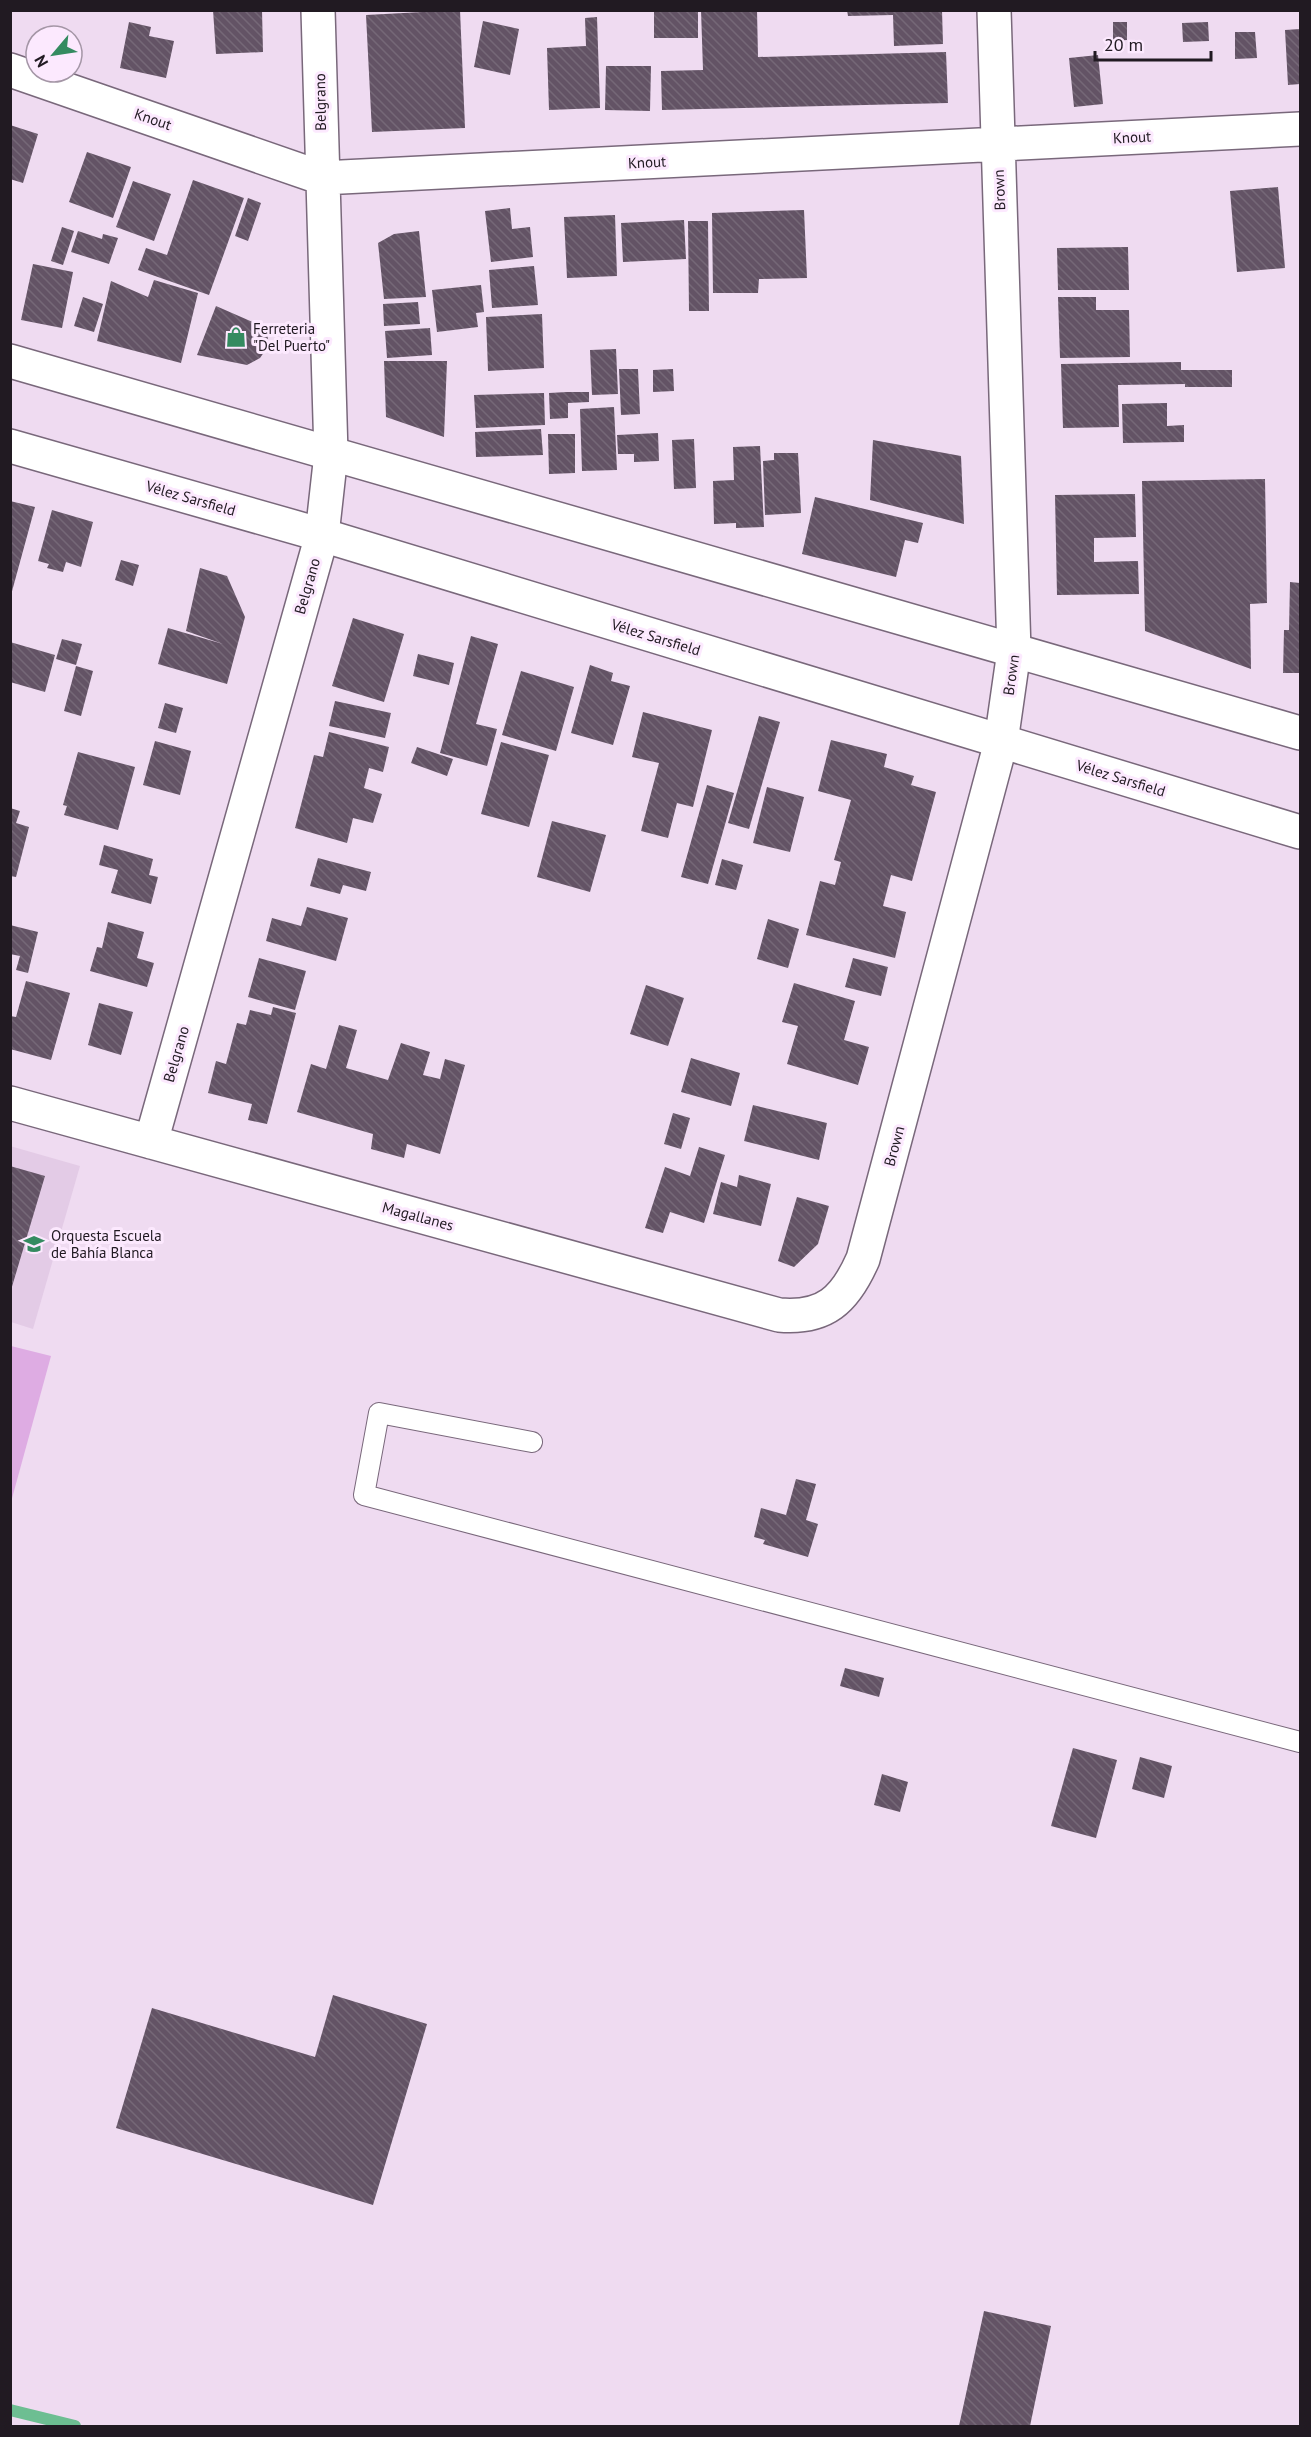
<svg xmlns="http://www.w3.org/2000/svg" width="1311" height="2437" font-family="'PT Sans',sans-serif">
<style>
.built{fill:#e3cbe6}
.park{fill:#deace3}
.lines{fill:none;stroke-linecap:round;stroke-linejoin:round}
.stream{stroke:#6dbe92;stroke-width:12}
.building{fill:url(#building-back-hatch)}
.service-casing{stroke:#79687b;stroke-width:22}
.minor-casing{stroke:#79687b;stroke-width:36}
.tertiary-casing{stroke:#79687b;stroke-width:36}
.service{stroke:#fff;stroke-width:20}
.minor{stroke:#fff;stroke-width:33}
.tertiary{stroke:#fff;stroke-width:33}
.labels{text-anchor:middle;dominant-baseline:central;stroke-width:6;stroke-linejoin:round;paint-order:stroke}
.street-label{font-size:15px;fill:#211a22;stroke:#fce9fe}
.poi-label{font-size:15px;fill:#211a22;stroke:#fce9fe;text-anchor:start}
</style>
<defs>
<pattern id="building-back-hatch" width="6" height="6" patternUnits="userSpaceOnUse" patternTransform="scale(1.5)"><rect width="6" height="6" fill="#635365"/><path d="M-1 5l2 2M0 0l6 6M5-1l2 2" fill="none" stroke="#756877"/></pattern>
</defs>
<rect width="100%" height="100%" fill="#efdbf1"/>
<!-- built -->
<path class="built" d="M 10,1146 L 80,1166 L 33,1329 L 11,1322 Z"/>
<!-- park -->
<path class="park" d="M 11,1346 L 51,1356 L 11,1502 L 10,1346 Z"/>
<g class="lines">
<!-- stream -->
<path class="stream" d="M 10,2410 L 75,2426"/>
</g>
<!-- building -->
<path class="building" d="M 213,10 L 262,10 L 263,52 L 216,54 Z
M 460,10 L 465,128 L 372,132 L 366,15 Z
M 654,10 L 698,10 L 698,38 L 654,38 Z
M 701,10 L 757,10 L 758,57 L 946,52 L 948,103 L 662,110 L 661,71 L 703,70 Z
M 847,10 L 942,10 L 943,44 L 894,46 L 893,15 L 848,16 Z
M 597,17 L 600,108 L 549,110 L 547,48 L 586,46 L 585,18 Z
M 483,21 L 519,29 L 510,75 L 474,67 Z
M 129,22 L 151,27 L 149,36 L 174,41 L 166,78 L 120,68 Z
M 1113,22 L 1127,22 L 1127,40 L 1113,41 Z
M 1208,22 L 1209,41 L 1183,42 L 1182,23 Z
M 1300,29 L 1300,84 L 1288,85 L 1285,30 Z
M 1235,32 L 1255,32 L 1257,58 L 1235,59 Z
M 1098,55 L 1103,104 L 1074,107 L 1069,58 Z
M 606,66 L 651,66 L 650,111 L 605,110 Z
M 10,125 L 38,134 L 23,183 L 10,179 Z
M 87,152 L 131,167 L 113,218 L 69,202 Z
M 193,180 L 244,198 L 209,295 L 138,270 L 146,248 L 167,255 Z
M 133,181 L 171,194 L 154,241 L 116,227 Z
M 1278,187 L 1285,268 L 1237,272 L 1230,191 Z
M 248,198 L 261,203 L 248,241 L 235,236 Z
M 510,208 L 512,229 L 530,227 L 533,257 L 491,262 L 485,211 Z
M 804,210 L 807,278 L 759,279 L 758,293 L 713,293 L 712,213 Z
M 615,215 L 617,276 L 567,278 L 564,217 Z
M 684,220 L 686,259 L 623,262 L 621,223 Z
M 688,221 L 708,221 L 709,311 L 689,311 Z
M 62,227 L 74,231 L 63,265 L 51,261 Z
M 78,231 L 102,239 L 103,234 L 118,238 L 109,264 L 71,252 Z
M 419,231 L 426,297 L 384,299 L 378,243 L 394,234 Z
M 1128,247 L 1129,290 L 1058,290 L 1057,248 Z
M 33,264 L 73,272 L 62,328 L 21,320 Z
M 534,266 L 538,305 L 492,308 L 489,270 Z
M 154,280 L 198,293 L 181,363 L 97,341 L 111,281 L 148,297 Z
M 481,285 L 484,312 L 476,313 L 478,327 L 437,332 L 432,290 Z
M 83,297 L 103,304 L 94,332 L 74,326 Z
M 1058,297 L 1096,297 L 1096,310 L 1129,310 L 1130,357 L 1060,358 Z
M 418,302 L 420,324 L 384,326 L 383,304 Z
M 216,306 L 266,328 L 269,345 L 260,358 L 247,365 L 197,355 Z
M 542,314 L 544,368 L 488,371 L 486,317 Z
M 430,328 L 432,355 L 387,358 L 385,331 Z
M 616,349 L 618,394 L 592,395 L 590,350 Z
M 384,361 L 447,361 L 444,437 L 386,417 Z
M 1181,362 L 1181,370 L 1232,370 L 1232,387 L 1185,387 L 1185,384 L 1118,385 L 1119,427 L 1063,428 L 1061,364 Z
M 619,369 L 638,369 L 640,414 L 621,415 Z
M 673,369 L 674,391 L 653,392 L 653,370 Z
M 567,392 L 589,392 L 589,402 L 568,403 L 568,418 L 550,419 L 549,393 Z
M 544,393 L 545,425 L 476,428 L 474,395 Z
M 1167,403 L 1167,426 L 1184,425 L 1184,442 L 1123,443 L 1122,404 Z
M 614,407 L 617,470 L 582,471 L 580,409 Z
M 541,429 L 543,455 L 476,457 L 475,432 Z
M 658,433 L 659,461 L 634,462 L 634,454 L 618,454 L 617,435 Z
M 548,434 L 575,434 L 575,473 L 549,474 Z
M 694,439 L 696,488 L 674,489 L 672,440 Z
M 873,440 L 961,456 L 964,524 L 870,500 Z
M 760,446 L 764,527 L 736,528 L 736,523 L 714,524 L 713,481 L 734,480 L 733,447 Z
M 774,453 L 798,453 L 801,513 L 765,515 L 763,461 L 774,460 Z
M 1265,479 L 1267,603 L 1250,604 L 1251,669 L 1145,631 L 1142,481 Z
M 1135,494 L 1136,537 L 1094,538 L 1094,562 L 1138,561 L 1139,594 L 1057,595 L 1055,495 Z
M 815,497 L 923,523 L 918,543 L 905,540 L 896,577 L 802,554 Z
M 10,501 L 35,507 L 11,595 L 10,595 Z
M 52,510 L 93,522 L 81,567 L 66,562 L 63,572 L 47,568 L 49,564 L 38,561 Z
M 121,560 L 139,565 L 133,586 L 115,580 Z
M 200,568 L 227,576 L 245,617 L 227,684 L 158,664 L 168,628 L 223,644 L 186,631 Z
M 1290,582 L 1300,583 L 1300,673 L 1283,673 L 1284,630 L 1289,630 Z
M 353,618 L 404,634 L 384,702 L 332,686 Z
M 471,636 L 498,644 L 476,724 L 497,729 L 487,766 L 440,753 Z
M 62,639 L 82,644 L 76,665 L 56,659 Z
M 10,642 L 55,655 L 45,692 L 10,682 Z
M 418,654 L 454,663 L 449,685 L 413,676 Z
M 590,665 L 613,673 L 611,681 L 630,686 L 613,745 L 571,733 Z
M 76,666 L 93,671 L 81,716 L 64,711 Z
M 521,671 L 574,687 L 556,751 L 502,735 Z
M 335,701 L 391,713 L 385,738 L 329,726 Z
M 165,703 L 183,708 L 176,733 L 158,728 Z
M 643,712 L 712,730 L 693,807 L 677,803 L 668,838 L 641,831 L 659,763 L 632,757 Z
M 759,716 L 780,722 L 749,829 L 728,823 Z
M 329,732 L 389,747 L 383,772 L 369,768 L 364,788 L 382,794 L 373,823 L 353,818 L 347,843 L 295,828 L 314,755 L 323,757 Z
M 831,740 L 887,754 L 884,767 L 914,776 L 911,785 L 936,792 L 912,881 L 891,875 L 883,906 L 906,912 L 895,958 L 806,935 L 820,881 L 835,885 L 841,862 L 834,860 L 851,800 L 818,791 Z
M 155,741 L 191,751 L 180,795 L 143,785 Z
M 501,742 L 549,755 L 529,827 L 481,814 Z
M 417,747 L 453,759 L 447,776 L 411,763 Z
M 78,752 L 135,767 L 118,830 L 64,815 L 67,806 L 63,805 Z
M 707,785 L 734,793 L 708,884 L 681,877 Z
M 767,787 L 804,797 L 790,852 L 753,843 Z
M 10,808 L 20,811 L 16,823 L 29,827 L 16,877 L 10,876 Z
M 552,821 L 606,835 L 590,892 L 537,877 Z
M 104,845 L 153,859 L 149,875 L 158,877 L 151,904 L 111,893 L 118,870 L 99,865 Z
M 318,858 L 371,872 L 366,891 L 343,885 L 340,894 L 310,886 Z
M 722,859 L 743,865 L 736,890 L 715,885 Z
M 307,907 L 348,918 L 336,961 L 266,941 L 272,918 L 301,926 Z
M 768,919 L 799,929 L 788,968 L 757,959 Z
M 108,922 L 144,932 L 137,958 L 154,963 L 147,987 L 90,971 L 97,947 L 102,948 Z
M 10,925 L 38,932 L 28,973 L 16,970 L 20,956 L 10,954 Z
M 259,958 L 306,971 L 295,1010 L 248,997 Z
M 853,958 L 888,967 L 881,996 L 845,987 Z
M 26,981 L 70,993 L 51,1060 L 10,1049 L 10,1016 L 16,1017 Z
M 794,983 L 855,1001 L 844,1040 L 869,1047 L 858,1085 L 787,1064 L 798,1026 L 782,1022 Z
M 646,985 L 684,998 L 668,1046 L 630,1034 Z
M 99,1003 L 133,1012 L 121,1055 L 88,1045 Z
M 273,1007 L 296,1013 L 267,1124 L 248,1120 L 252,1104 L 208,1093 L 216,1061 L 226,1064 L 237,1023 L 246,1025 L 250,1010 L 271,1015 Z
M 339,1025 L 357,1030 L 346,1068 L 388,1080 L 401,1043 L 430,1052 L 423,1075 L 440,1079 L 445,1059 L 465,1065 L 440,1154 L 407,1144 L 404,1158 L 371,1149 L 373,1134 L 297,1112 L 311,1064 L 326,1069 Z
M 691,1058 L 740,1073 L 731,1106 L 681,1092 Z
M 753,1105 L 827,1123 L 819,1160 L 744,1141 Z
M 673,1113 L 690,1118 L 681,1149 L 664,1144 Z
M 699,1147 L 725,1155 L 704,1223 L 670,1212 L 663,1233 L 645,1228 L 665,1167 L 690,1176 Z
M 10,1166 L 45,1176 L 11,1290 L 10,1290 Z
M 739,1175 L 771,1184 L 761,1226 L 713,1214 L 721,1182 L 737,1187 Z
M 797,1197 L 829,1206 L 818,1244 L 794,1267 L 778,1261 Z
M 796,1479 L 816,1484 L 806,1520 L 818,1524 L 808,1557 L 763,1544 L 765,1540 L 754,1537 L 761,1508 L 786,1515 Z
M 845,1668 L 884,1678 L 879,1697 L 840,1686 Z
M 1073,1748 L 1117,1760 L 1096,1838 L 1051,1826 Z
M 1140,1757 L 1172,1766 L 1164,1798 L 1132,1789 Z
M 882,1774 L 908,1782 L 900,1812 L 874,1805 Z
M 333,1995 L 427,2024 L 373,2205 L 116,2128 L 152,2008 L 315,2057 Z
M 984,2311 L 1051,2326 L 1030,2426 L 959,2426 Z"/>
<g class="lines">
<!-- service casing -->
<g class="service-casing">
<path id="service" d="M 532,1442 L 379,1413 L 364,1495 L 1300,1742"/>
</g>
<!-- minor casing -->
<g class="minor-casing">
<path id="minor" d="M 10,70 L 322,178 L 1300,129
M 10,1103 L 779,1315 C 825,1319 845,1300 863,1259 L 1001,742 L 1014,651 L 994,10
M 151,1142 L 322,535 L 331,454 L 318,10"/>
</g>
<!-- tertiary casing -->
<g class="tertiary-casing">
<path id="tertiary" d="M 10,361 L 1300,733
M 10,446 L 322,535 L 1300,832"/>
</g>
<!-- service -->
<use href="#service" class="service"/>
<!-- minor -->
<use href="#minor" class="minor"/>
<!-- tertiary -->
<use href="#tertiary" class="tertiary"/>
</g>
<!-- icons -->
<defs>
<g id="shop-bare" transform="scale(1.62)"><path d="M-5-2.5h2.3a2.7 3.5 0 0 1 5.4 0H5L5.5 6h-11ZM-1.5-2.5h3a1.5 2.3 0 0 0-3 0Z" fill="#348b60" stroke="#fce9fe" stroke-width="2.5" paint-order="stroke"/></g>
<g id="school-bare" transform="scale(1.62)"><path d="M0-5L7-2L0 1L-7-2ZM-4 1L0 2.5L4 1V4Q0 6-4 4Z" fill="#348b60" stroke="#fce9fe" stroke-width="2.5" paint-order="stroke"/></g>
</defs>
<g fill-rule="evenodd">
<use href="#shop-bare" x="236" y="337"/>
<use href="#school-bare" x="34" y="1244"/>
</g>
<g class="labels">
<!-- street labels -->
<g class="street-label">
<text transform="translate(320 102) rotate(-91)">Belgrano</text>
<text transform="translate(153 119) rotate(19)">Knout</text>
<text transform="translate(1132 137) rotate(-3)">Knout</text>
<text transform="translate(647 162) rotate(-3)">Knout</text>
<text transform="translate(999 190) rotate(-92)">Brown</text>
<text transform="translate(191 498) rotate(16)">Vélez Sarsfield</text>
<text transform="translate(307 586) rotate(-74)">Belgrano</text>
<text transform="translate(656 637) rotate(17)">Vélez Sarsfield</text>
<text transform="translate(1011 675) rotate(-82)">Brown</text>
<text transform="translate(1121 778) rotate(17)">Vélez Sarsfield</text>
<text transform="translate(176 1054) rotate(-74)">Belgrano</text>
<text transform="translate(894 1146) rotate(-75)">Brown</text>
<text transform="translate(418 1216) rotate(15)">Magallanes</text>
</g>
<!-- poi labels -->
<g class="poi-label">
<text x="253" y="328">Ferreteria<tspan x="253" dy="17">"Del Puerto"</tspan></text>
<text x="51" y="1235">Orquesta Escuela<tspan x="51" dy="17">de Bahía Blanca</tspan></text>
</g>
</g>
<!-- border -->
<rect width="1311" height="2437" fill="none" stroke="#211a22" stroke-width="24"/>
<!-- north arrow -->
<g transform="translate(54 54) rotate(241)"><circle r="28" fill="#fce9fe" stroke="#a496a6" stroke-width="1.5"/>
<path d="M0-4.5L10 22L0 15L-10 22Z" fill="#348b60"/>
<text y="-9" font-size="16" font-weight="bold" text-anchor="middle" fill="#211a22">N</text>
</g>
<!-- scale -->
<path d="M1095 51v9h116v-9" fill="none" stroke="#211a22" stroke-width="3"/>
<text x="1104" y="51" font-size="18" fill="#211a22" stroke="#fce9fe" stroke-width="4.5" paint-order="stroke">20 m</text>
</svg>
